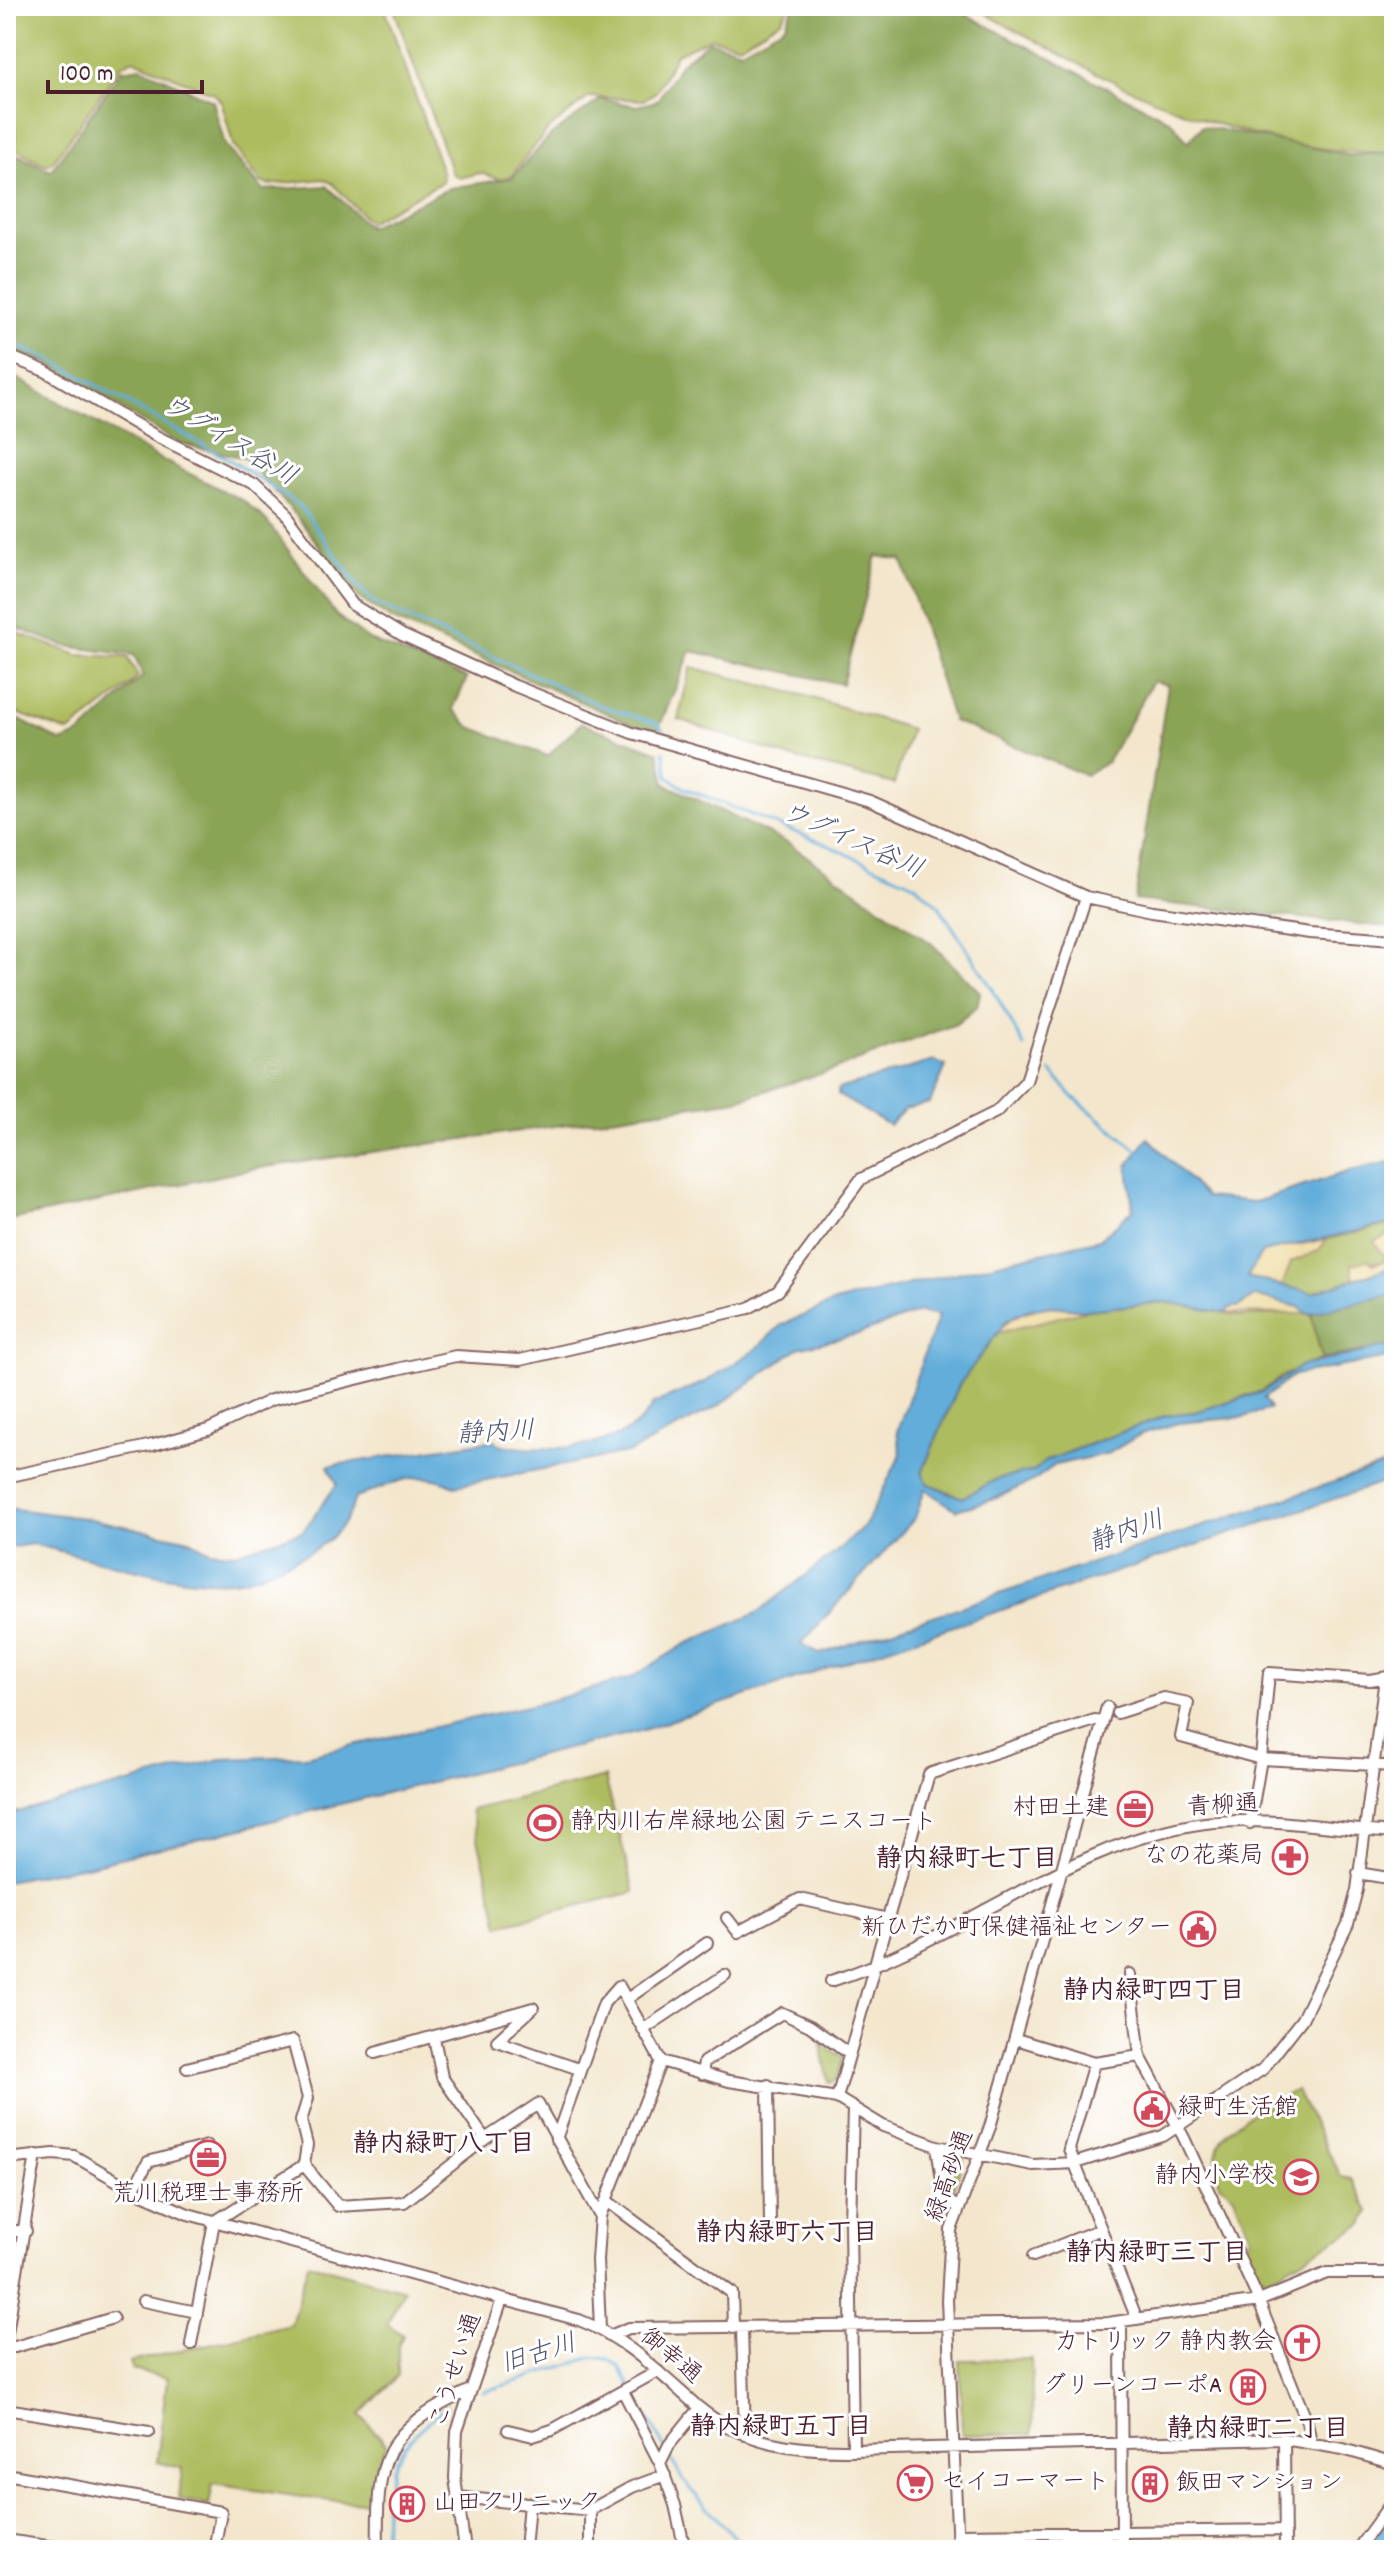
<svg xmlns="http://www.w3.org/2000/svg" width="1400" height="2556" font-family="Dekko,'Klee One',sans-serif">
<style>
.green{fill:#adbc5f;stroke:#7c6e45;stroke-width:2}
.forest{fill:#8aa456;stroke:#6a6240;stroke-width:2}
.sand{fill:#eeda9e;stroke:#9c7c64;stroke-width:2}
.water{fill:#62adda;stroke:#566682;stroke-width:2}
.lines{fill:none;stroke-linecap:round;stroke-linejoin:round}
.stream{stroke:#62adda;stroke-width:3}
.river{stroke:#62adda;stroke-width:18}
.minor-casing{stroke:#856563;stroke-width:14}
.minor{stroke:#fff;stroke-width:10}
.labels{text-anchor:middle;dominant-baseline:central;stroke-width:6;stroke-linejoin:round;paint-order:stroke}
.street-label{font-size:24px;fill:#4a1f2b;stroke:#fff}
.poi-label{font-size:24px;fill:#4a1f2b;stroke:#fff;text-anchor:end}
.water-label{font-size:26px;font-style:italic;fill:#545871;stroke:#fff}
.neighbourhood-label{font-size:26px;font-weight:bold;fill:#4a1f2b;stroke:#fff}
</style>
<rect width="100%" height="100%" fill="#fff"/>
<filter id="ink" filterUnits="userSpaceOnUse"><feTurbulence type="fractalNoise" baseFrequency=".0125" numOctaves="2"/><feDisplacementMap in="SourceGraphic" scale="16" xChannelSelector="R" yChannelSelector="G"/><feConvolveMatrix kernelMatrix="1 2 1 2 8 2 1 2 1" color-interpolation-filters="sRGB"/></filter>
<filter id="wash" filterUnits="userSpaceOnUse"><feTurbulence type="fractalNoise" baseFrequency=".006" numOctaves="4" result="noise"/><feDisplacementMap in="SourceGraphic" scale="32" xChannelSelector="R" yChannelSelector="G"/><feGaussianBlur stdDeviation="1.8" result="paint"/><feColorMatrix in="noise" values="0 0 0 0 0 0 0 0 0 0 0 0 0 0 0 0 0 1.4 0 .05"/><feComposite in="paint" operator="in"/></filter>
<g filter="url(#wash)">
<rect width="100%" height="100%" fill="#f3e6cc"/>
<!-- green -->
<path class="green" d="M 6,6 L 384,6 L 443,175 L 442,182 L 369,222 L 332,183 L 323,179 L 268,185 L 261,182 L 233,145 L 222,103 L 215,94 L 133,59 L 122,65 L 52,163 L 45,165 L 16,149 Z
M 393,6 L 790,6 L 781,20 L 739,45 L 711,38 L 676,54 L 656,92 L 643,100 L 589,97 L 547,131 L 511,176 L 500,179 L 480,173 L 460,178 L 452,173 Z
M 976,6 L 1394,6 L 1394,152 C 1271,157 1145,102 1040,43 C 1019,31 994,21 976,6 Z
M 6,629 L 78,655 L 127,657 L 138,676 L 130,685 L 69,732 L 6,709 Z
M 691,667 L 806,696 L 911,729 L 894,784 L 789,757 L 678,719 Z
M 1392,1224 L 1388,1235 L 1389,1255 L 1383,1262 L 1352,1264 L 1354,1279 L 1313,1293 L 1282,1286 L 1291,1262 L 1318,1251 L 1327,1239 Z
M 1166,1302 L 1241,1316 L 1311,1313 L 1322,1359 L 1282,1376 L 1262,1391 L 1195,1412 L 1167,1415 L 1046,1461 L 1034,1471 L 995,1480 L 962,1498 L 927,1483 L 922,1472 L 959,1385 L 997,1333 L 1086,1310 Z
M 605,1777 L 634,1892 L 499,1925 L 471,1810 Z
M 821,2044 L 843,2057 L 837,2080 L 829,2083 Z
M 1296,2090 L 1341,2176 L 1351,2178 L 1369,2211 L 1363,2224 L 1269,2278 L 1255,2273 L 1244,2250 L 1251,2236 L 1234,2196 L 1220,2184 C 1199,2129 1257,2112 1296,2090 Z
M 942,2153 L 964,2158 L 949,2200 Z
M 308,2263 L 404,2290 L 387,2324 L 403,2335 L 398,2346 L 398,2375 L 360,2415 L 387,2445 L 375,2470 L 370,2502 L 322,2500 L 213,2484 L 209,2505 L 179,2499 L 182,2468 L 157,2462 L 167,2378 L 133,2370 L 130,2362 L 291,2325 Z
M 1031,2359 L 1033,2434 L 962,2435 L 960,2360 Z"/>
<!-- forest -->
<path class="forest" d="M 794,6 L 960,6 L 961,12 L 1171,121 L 1188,142 L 1202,126 L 1349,155 L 1394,153 L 1394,928 L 1135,900 L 1168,685 L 1153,681 L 1107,762 L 1085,775 L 953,721 L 902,560 L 877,556 L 842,684 L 691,651 L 656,735 L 393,620 L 360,599 L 294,513 L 245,458 L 177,443 L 47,363 L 6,348 L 6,149 L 51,171 L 122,70 L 141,67 L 213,101 L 225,145 L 263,190 L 327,186 L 369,227 L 450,188 L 512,178 L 551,135 L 601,99 L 637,106 L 657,101 L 681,63 L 709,41 L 741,50 L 784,26 Z
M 6,372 L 164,461 L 244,501 L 266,520 L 336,615 L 369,640 L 467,678 L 453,709 L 470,727 L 548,756 L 581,723 L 659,752 L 665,784 L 788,843 L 932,944 L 980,992 L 977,1007 L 956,1024 L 827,1072 L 737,1100 L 252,1169 L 6,1221 L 6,713 L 62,742 L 80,734 L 143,676 L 134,655 L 65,646 L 6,624 Z
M 1394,1294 L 1394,1345 L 1322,1359 L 1311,1313 Z"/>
<!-- sand -->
<path class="sand" d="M 1394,1223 L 1394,1266 L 1354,1279 L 1351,1264 L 1368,1260 L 1373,1264 L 1383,1262 L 1389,1255 L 1381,1253 L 1374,1241 L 1388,1235 Z
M 1327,1239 L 1318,1251 L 1291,1262 L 1282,1286 L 1247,1277 L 1262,1252 Z
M 1254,1296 L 1299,1307 L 1307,1314 L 1226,1313 L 1229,1308 L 1240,1306 Z
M 1052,1306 L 1086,1310 L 997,1333 C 1011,1314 1028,1310 1052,1306 Z"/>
<!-- water -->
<path class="water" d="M 934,1061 L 946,1066 L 930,1103 L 905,1109 L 889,1125 L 838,1095 L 838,1089 Z
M 1148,1138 L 1206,1197 L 1255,1202 L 1350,1171 L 1394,1161 L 1394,1223 L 1262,1252 L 1247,1277 L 1313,1293 L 1394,1266 L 1394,1294 L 1307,1314 L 1299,1307 L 1254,1296 L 1240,1306 L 1229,1308 L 1226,1313 L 1166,1302 L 1086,1310 L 1052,1306 L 1027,1310 L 1007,1320 L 959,1385 L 922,1472 L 927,1483 L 962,1498 L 995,1480 L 1034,1471 L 1046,1461 L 1167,1415 L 1195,1412 L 1262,1392 L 1301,1366 L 1394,1345 L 1394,1357 L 1294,1375 L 1264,1398 L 1270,1409 L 1244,1417 L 1178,1423 L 1141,1434 L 1109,1453 L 1055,1465 L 1033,1481 L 992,1500 L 956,1510 L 925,1489 L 915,1518 L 801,1644 L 820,1654 L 1394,1462 L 1394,1479 L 640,1731 L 91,1865 L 6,1881 L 6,1815 L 221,1759 L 305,1756 L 545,1702 L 631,1678 L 684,1645 L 757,1613 L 836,1552 L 866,1524 L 901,1454 L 897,1431 L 938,1316 L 919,1312 L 858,1334 L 798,1348 L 720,1405 L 631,1452 L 455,1486 C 414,1467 394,1484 355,1498 C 346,1531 324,1547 293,1560 C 279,1566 263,1574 248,1578 C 196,1593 86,1556 32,1544 L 6,1548 L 6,1508 L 91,1519 L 190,1540 L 210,1551 L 235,1553 L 303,1531 L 337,1484 L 328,1466 L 494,1440 L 499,1445 C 543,1453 631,1451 653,1404 L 705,1382 L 755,1350 L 781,1325 L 835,1302 L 1100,1239 L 1133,1210 L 1128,1166 Z"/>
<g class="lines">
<!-- stream -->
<path class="stream" d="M 6,342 L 50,359 L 233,462 L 300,506 L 358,586 L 375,603 L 602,706 L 658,724 L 663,730
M 664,751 L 668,777 L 684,788 L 825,844 L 916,885 L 939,906 L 992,988 L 1024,1046
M 1051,1071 L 1071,1095 L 1139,1152
M 483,2392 L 593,2357 L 607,2359 L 619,2366 L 664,2447
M 667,2454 L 690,2489 L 747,2550
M 385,2550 C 383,2479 387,2450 447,2407"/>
<!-- river -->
<path class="river" d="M 1368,2550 L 1394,2514"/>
</g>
</g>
<g filter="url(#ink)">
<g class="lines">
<!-- minor casing -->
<g class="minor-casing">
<path id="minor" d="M 6,355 L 45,371 L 154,435 L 254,485 L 285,514 L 353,605 L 402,635 L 515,686 L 632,733 L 870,801 L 1086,897 L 1152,911 L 1310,933 L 1394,939
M 6,1477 L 153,1445 L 208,1430 L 271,1400 L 397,1369 L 456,1356 L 520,1360 L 749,1308 L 778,1291 L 861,1179 L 996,1112 L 1026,1081 L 1086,897
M 1117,1713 L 1164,1698 L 1188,1703 L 1181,1737 L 1261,1759 L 1394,1766
M 1250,1823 L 1261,1759 L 1269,1673 L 1370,1680 L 1394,1676
M 1358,1873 L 1394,1879
M 727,1918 L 738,1932 L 800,1899 L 888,1919
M 1130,1974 L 1140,2056 L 1184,2138 L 1255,2292 L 1307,2422 L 1311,2442
M 831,1981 C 959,1941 1070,1841 1205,1823 C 1264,1816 1335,1829 1394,1833
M 627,1999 L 707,1943
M 644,2029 L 725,1975
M 434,2038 L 442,2077 L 485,2139
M 1016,2039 L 1094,2063 L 1140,2056
M 375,2053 L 533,2008 L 497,2041 L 579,2069
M 1094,2063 L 1069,2149 L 1137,2319
M 187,2068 L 293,2041 L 308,2098 L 301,2121 L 307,2145 L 304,2165 L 338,2206 L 404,2202 L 485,2139 L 538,2104 L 600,2216
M 702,2074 L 704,2062 L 782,2013 L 810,2026 L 849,2054
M 768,2085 L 770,2221
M 837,2098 L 929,1774 L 1095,1720
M 556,2139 L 604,2003 L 619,1986 L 661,2061 L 729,2081 L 837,2098 L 883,2126 L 937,2146 L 1033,2165 L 1075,2163 L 1163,2136 L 1263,2069 L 1302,2019 L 1348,1924 L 1357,1890 L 1385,1678
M 937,2146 L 945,2201 L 958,2206
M 6,2159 L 54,2154 L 74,2156 L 133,2190 L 188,2214 L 579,2320 C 626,2338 660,2374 697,2406 C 742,2444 797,2451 853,2450 L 1284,2439 L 1343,2449 L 1394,2464
M 133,2190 L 148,2162 L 207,2146
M 607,2201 L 732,2293 L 733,2328
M 214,2222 L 304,2165
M 6,2231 L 26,2231
M 1033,2256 L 1101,2229
M 143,2301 L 197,2312
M 1121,2322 L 1122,2550
M 600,2328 L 597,2260 L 600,2216 L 661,2061
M 742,2328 L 745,2435
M 612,2335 L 629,2328 L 1108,2323 L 1259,2301 L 1327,2273 L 1394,2273
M 6,2339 L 36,2155
M 191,2344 L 214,2222
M 6,2347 L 15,2347 L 113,2318
M 623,2391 L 660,2463
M 6,2409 L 149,2432
M 508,2430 L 533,2436 L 552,2430 L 658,2371
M 1284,2439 L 1285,2550
M 853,2450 L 850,2223 L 853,2108
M 6,2474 L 221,2512 L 214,2550
M 457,2497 L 590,2510
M 957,2534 L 1285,2530
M 6,2540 L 74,2550
M 378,2550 C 376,2457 383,2431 470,2390
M 465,2550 L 455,2478 L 457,2431 L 502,2300
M 525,2550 L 529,2503
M 590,2550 L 590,2510 L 632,2487 L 665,2475
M 685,2550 L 675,2505 L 660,2463 L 669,2445 L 699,2408
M 958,2550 L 947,2300 L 951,2230 L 990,2127 L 1107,1707
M 1357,2550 L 1394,2499"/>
</g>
<!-- minor -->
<use href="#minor" class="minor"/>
</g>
</g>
<!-- icons -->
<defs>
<g id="office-ring" transform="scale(1.8)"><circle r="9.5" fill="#fff" stroke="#d1495b" stroke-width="1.5"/><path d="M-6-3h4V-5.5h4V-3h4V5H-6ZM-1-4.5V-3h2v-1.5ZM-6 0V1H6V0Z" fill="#d1495b"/></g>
<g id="stadium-ring" transform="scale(1.8)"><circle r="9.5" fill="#fff" stroke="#d1495b" stroke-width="1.5"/><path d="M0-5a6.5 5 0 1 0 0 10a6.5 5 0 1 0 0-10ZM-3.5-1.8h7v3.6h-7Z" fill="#d1495b"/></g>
<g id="pharmacy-ring" transform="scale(1.8)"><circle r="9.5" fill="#fff" stroke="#d1495b" stroke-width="1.5"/><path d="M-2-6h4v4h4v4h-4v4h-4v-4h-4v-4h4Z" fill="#d1495b"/></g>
<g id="civic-ring" transform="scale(1.8)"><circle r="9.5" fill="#fff" stroke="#d1495b" stroke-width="1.5"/><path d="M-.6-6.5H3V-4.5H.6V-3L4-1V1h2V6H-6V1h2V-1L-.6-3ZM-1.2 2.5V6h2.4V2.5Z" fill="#d1495b"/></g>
<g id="school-ring" transform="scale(1.8)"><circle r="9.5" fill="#fff" stroke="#d1495b" stroke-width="1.5"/><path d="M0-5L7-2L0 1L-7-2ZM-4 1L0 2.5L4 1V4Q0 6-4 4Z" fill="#d1495b"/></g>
<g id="church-ring" transform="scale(1.8)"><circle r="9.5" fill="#fff" stroke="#d1495b" stroke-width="1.5"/><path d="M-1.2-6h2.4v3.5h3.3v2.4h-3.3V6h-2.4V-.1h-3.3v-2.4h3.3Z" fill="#d1495b"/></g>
<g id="building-ring" transform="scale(1.8)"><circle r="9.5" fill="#fff" stroke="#d1495b" stroke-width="1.5"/><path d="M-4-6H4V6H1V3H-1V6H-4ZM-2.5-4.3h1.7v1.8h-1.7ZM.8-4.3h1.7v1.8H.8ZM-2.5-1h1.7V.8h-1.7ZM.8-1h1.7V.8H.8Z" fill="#d1495b"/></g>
<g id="supermarket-ring" transform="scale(1.8)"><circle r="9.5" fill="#fff" stroke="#d1495b" stroke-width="1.5"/><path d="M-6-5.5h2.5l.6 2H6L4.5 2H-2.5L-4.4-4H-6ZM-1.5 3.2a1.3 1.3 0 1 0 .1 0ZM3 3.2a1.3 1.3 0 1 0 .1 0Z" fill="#d1495b"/></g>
</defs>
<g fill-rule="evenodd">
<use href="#office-ring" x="1135" y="1809"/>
<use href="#stadium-ring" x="545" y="1823"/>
<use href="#pharmacy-ring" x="1290" y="1857"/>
<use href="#civic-ring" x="1198" y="1929"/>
<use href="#civic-ring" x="1152" y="2109"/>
<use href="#office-ring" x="208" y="2158"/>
<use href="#school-ring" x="1301" y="2177"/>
<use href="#church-ring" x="1302" y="2343"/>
<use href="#building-ring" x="1248" y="2387"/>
<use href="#supermarket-ring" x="915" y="2483"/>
<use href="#building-ring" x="1150" y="2484"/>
<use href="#building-ring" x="407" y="2504"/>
</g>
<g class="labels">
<!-- street labels -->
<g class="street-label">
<text transform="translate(1223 1807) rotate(-3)">青柳通</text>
<text transform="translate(951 2176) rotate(-70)">緑高砂通</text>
<text transform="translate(670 2357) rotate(40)">御幸通</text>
<text transform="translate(457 2371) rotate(-72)">こうせい通</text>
</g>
<!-- poi labels -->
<g class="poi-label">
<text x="1109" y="1809">村田土建</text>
<text x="571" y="1823" text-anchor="start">静内川右岸緑地公園 テニスコート</text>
<text x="1264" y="1857">なの花薬局</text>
<text x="1172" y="1929">新ひだか町保健福祉センター</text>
<text x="1178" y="2109" text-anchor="start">緑町生活館</text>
<text x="1275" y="2177">静内小学校</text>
<text x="208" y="2195" text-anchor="middle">荒川税理士事務所</text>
<text x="1276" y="2343">カトリック 静内教会</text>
<text x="1222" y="2387">グリーンコーポA</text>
<text x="941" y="2483" text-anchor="start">セイコーマート</text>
<text x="1176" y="2484" text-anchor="start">飯田マンション</text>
<text x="433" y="2504" text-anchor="start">山田クリニック</text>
</g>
<!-- water labels -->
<g class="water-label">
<text transform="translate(229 442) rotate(31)">ウグイス谷川</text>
<text transform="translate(852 842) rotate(24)">ウグイス谷川</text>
<text transform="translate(496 1434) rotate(-3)">静内川</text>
<text transform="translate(1127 1533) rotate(-19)">静内川</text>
<text transform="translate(539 2355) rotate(-17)">旧古川</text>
</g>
<!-- neighbourhood labels -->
<g class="neighbourhood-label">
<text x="967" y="1860">静内緑町七丁目</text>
<text x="1154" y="1992">静内緑町四丁目</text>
<text x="444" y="2145">静内緑町八丁目</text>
<text x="787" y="2234">静内緑町六丁目</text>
<text x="1157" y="2254">静内緑町三丁目</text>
<text x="781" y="2428">静内緑町五丁目</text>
<text x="1258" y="2430">静内緑町二丁目</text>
</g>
</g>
<!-- margin -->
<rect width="1400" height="2556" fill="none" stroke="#fff" stroke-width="32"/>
<!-- scale -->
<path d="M48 80v12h154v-12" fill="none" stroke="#4a1f2b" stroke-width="4"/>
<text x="60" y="80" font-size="24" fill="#4a1f2b" stroke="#ffffff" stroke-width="6" paint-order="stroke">100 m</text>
</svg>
